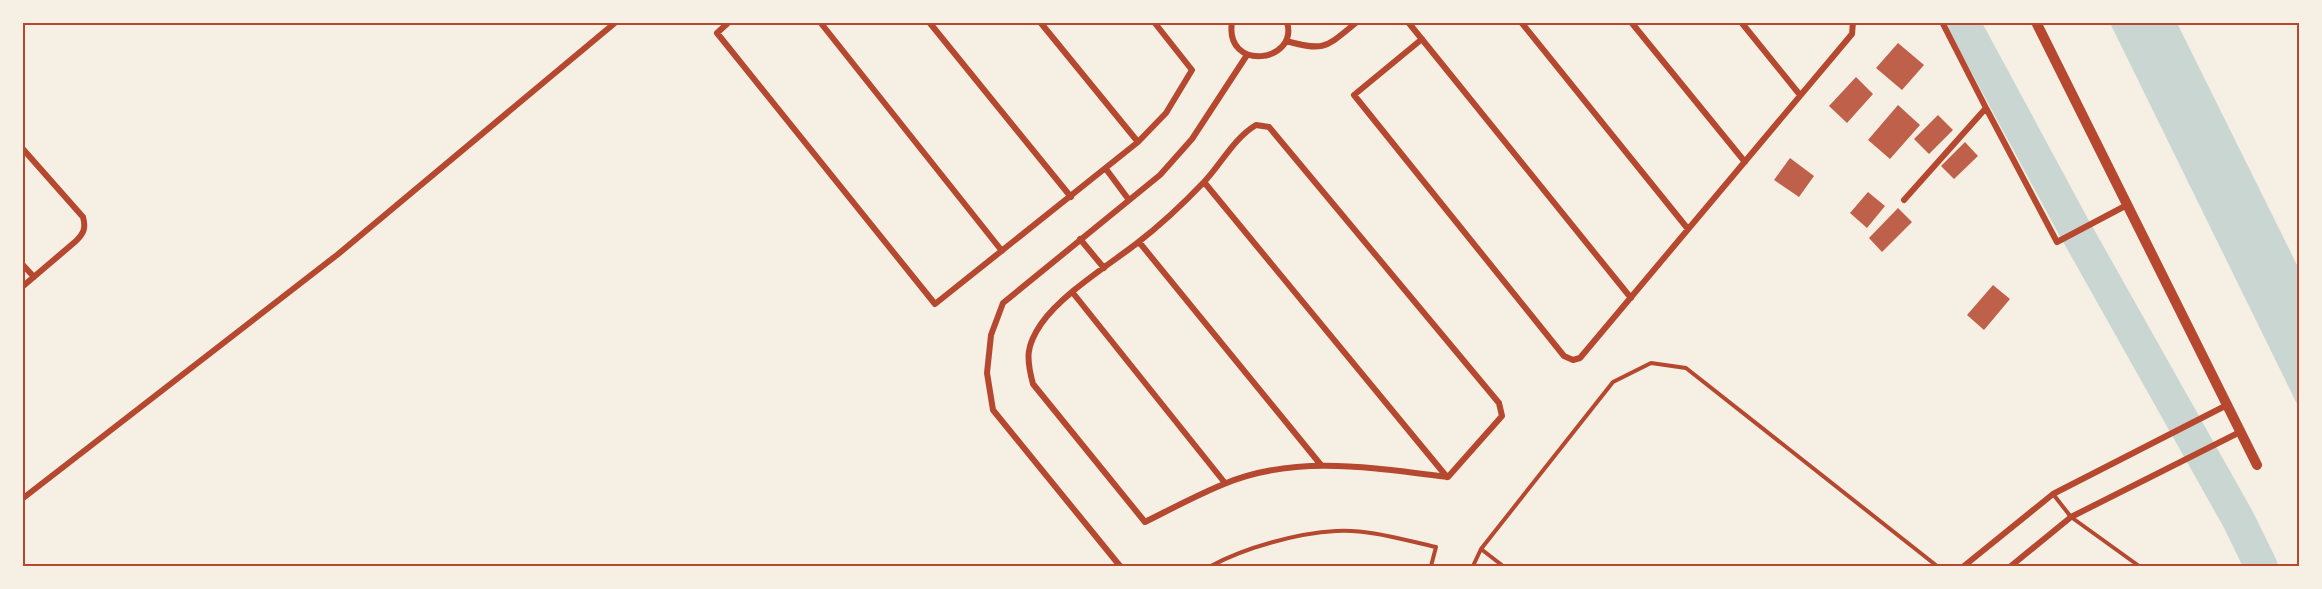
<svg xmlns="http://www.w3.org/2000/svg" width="2322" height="589" font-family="'PT Sans Narrow',sans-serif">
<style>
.water{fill:#c9d6d2}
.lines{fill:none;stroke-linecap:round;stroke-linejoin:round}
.river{stroke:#c9d6d2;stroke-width:33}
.building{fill:#bf614a}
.service{stroke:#b5482f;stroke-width:4}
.minor{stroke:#b5482f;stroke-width:6}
.secondary{stroke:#b5482f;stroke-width:10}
.neatline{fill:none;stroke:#b5482f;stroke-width:2}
</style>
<rect width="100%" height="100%" fill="#f6efe4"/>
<!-- water -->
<path class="water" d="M 2110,23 L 2177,23 L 2299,269 L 2299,408 Z"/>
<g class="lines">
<!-- river -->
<path class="river" d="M 1963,22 L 2072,224 L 2238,519 L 2261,566"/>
</g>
<!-- building -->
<path class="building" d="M 1898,43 L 1924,65 L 1902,90 L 1876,68 Z
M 1856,77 L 1873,94 L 1847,123 L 1829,106 Z
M 1898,105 L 1920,125 L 1890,159 L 1868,140 Z
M 1938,115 L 1953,130 L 1929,154 L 1914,139 Z
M 1965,142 L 1978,156 L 1954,179 L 1941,166 Z
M 1790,158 L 1814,176 L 1799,197 L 1774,180 Z
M 1868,192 L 1885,206 L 1867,228 L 1850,213 Z
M 1898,208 L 1912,222 L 1882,252 L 1869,238 Z
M 1993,285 L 2010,299 L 1984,330 L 1967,315 Z"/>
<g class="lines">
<!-- service -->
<path class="service" d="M 2053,494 L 2071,517 L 2139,566
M 1481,549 L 1503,566
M 1211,566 C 1244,548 1297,533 1336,531 C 1369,529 1404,540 1436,547 L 1431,566
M 1473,566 L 1481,549 L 1613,382 L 1651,363 L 1686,368 L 1937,566"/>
<!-- minor -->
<path class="minor" d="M 729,22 L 717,33 L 935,304 L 1138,142 L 1166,113 L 1192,70 L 1154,22
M 820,22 L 1002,251
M 929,22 L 1071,197
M 1040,22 L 1138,142
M 1232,22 C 1224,72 1299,63 1287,22
M 1408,22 L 1631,298
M 1521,22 L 1688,229
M 1631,22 L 1745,162
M 1741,22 L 1800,95
M 1422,39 L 1354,95 L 1564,356 L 1573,360 L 1580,358 L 1852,34 L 1853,22
M 1286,41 C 1326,52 1326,47 1357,22
M 1986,108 L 2057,242 L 2127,205
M 1256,125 L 1269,127 L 1499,403 L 1502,416 L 1448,477 C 1374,468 1295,454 1224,484 C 1197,495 1171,509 1145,522 L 1033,384 C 1026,358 1026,346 1041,324 C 1061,295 1107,266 1136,244 C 1158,227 1184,203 1204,182 C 1222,163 1233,139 1256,125 Z
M 22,148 L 83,217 C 86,228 84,233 76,241 L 22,287
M 1106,169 L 1129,200
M 1204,182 L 1447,477
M 1904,200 L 1986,108 L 1942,22
M 1080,239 L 1104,268
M 1139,242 L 1321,465
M 22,264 L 34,277
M 1073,293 L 1225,483
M 22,499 L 337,255 L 616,22
M 1120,566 L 993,410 L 987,373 L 991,335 L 1003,303 L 1160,175 L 1192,139 L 1247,55
M 1964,566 L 2053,494 L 2227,405
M 2011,566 L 2071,517 L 2240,432"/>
<!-- secondary -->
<path class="secondary" d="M 2036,22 L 2257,465"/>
</g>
<!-- border -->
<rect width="2322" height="589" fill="none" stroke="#f6efe4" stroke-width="48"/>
<rect x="24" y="24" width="2274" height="541" class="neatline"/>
</svg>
